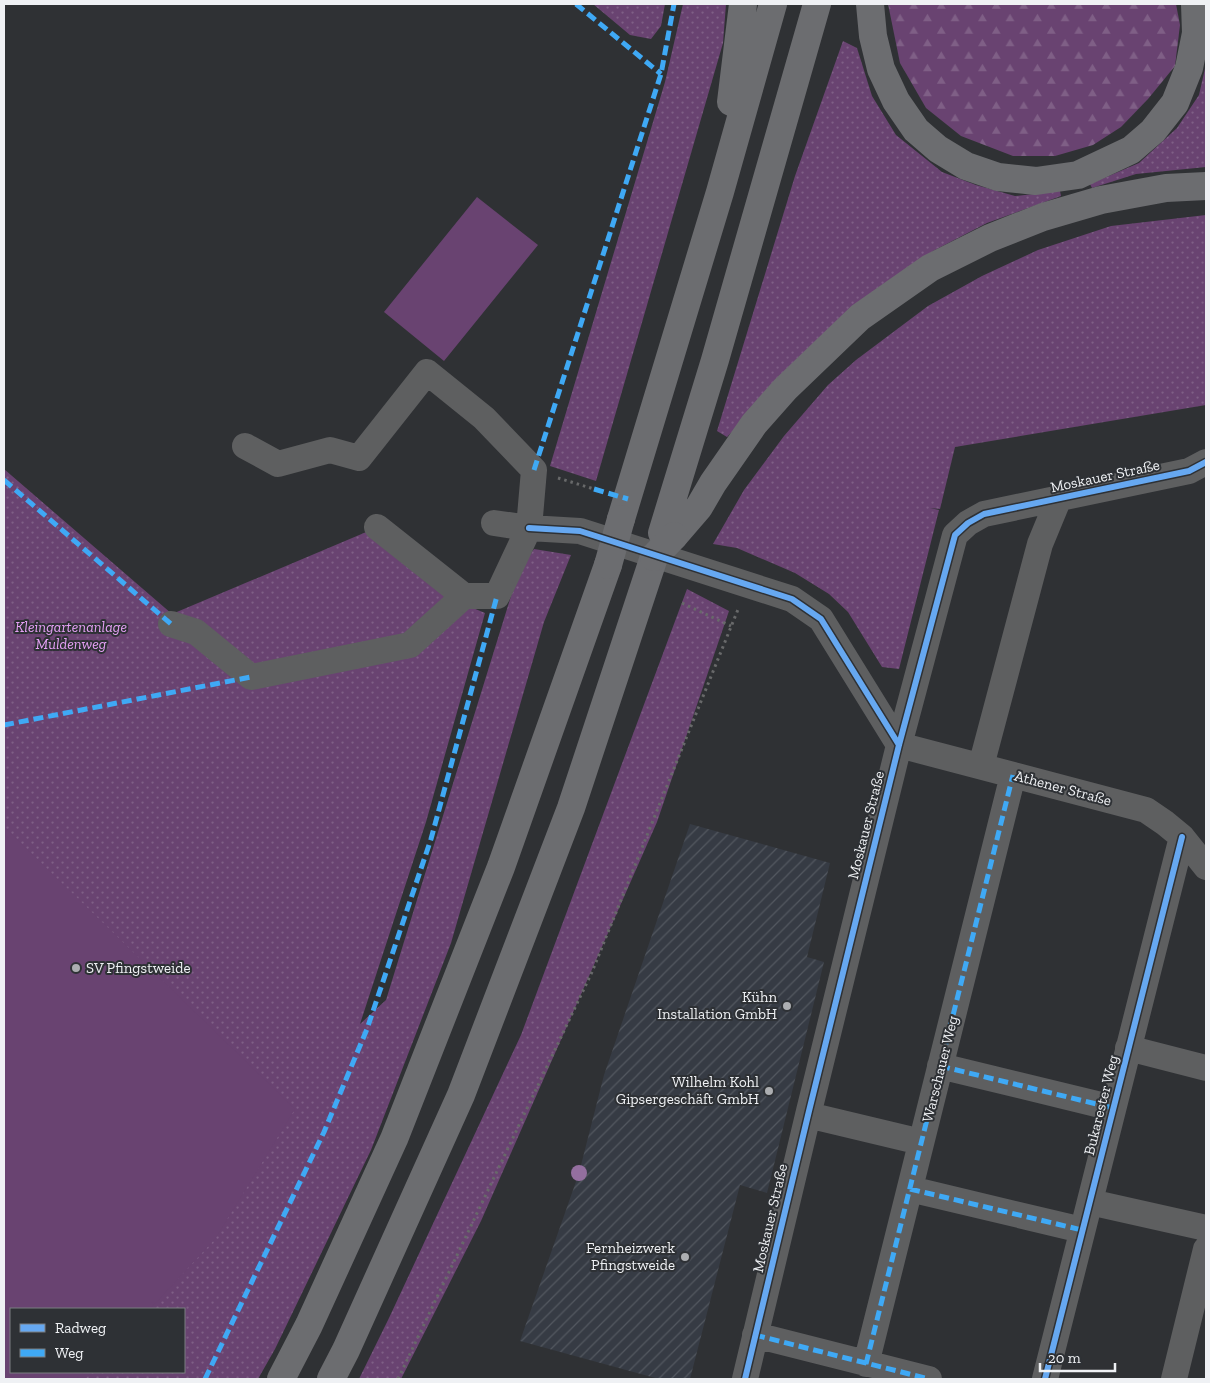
<svg xmlns="http://www.w3.org/2000/svg" width="1210" height="1383" font-family="'Zilla Slab',serif">
<style>
.industrial{fill:url(#industrial-furrows)}
.grass{fill:url(#grass-dots);fill-rule:evenodd}
.forest{fill:url(#forest-firs)}
.pitch{fill:#694371}
.lines{fill:none;stroke-linecap:round;stroke-linejoin:round}
.path{stroke:#68696a;stroke-width:3;stroke-dasharray:2.5 4;stroke-linecap:butt}
.minor{stroke:#5e5f60;stroke-width:26}
.highway{stroke:#6c6d70;stroke-width:28}
.highway-bridge{stroke:#6c6d70;stroke-width:28}
.quiet{stroke:#3fa9f5;stroke-width:5;stroke-dasharray:10 5;stroke-linecap:butt}
.cycleway-casing{stroke:#2e3135;stroke-width:9}
.cycleway{stroke:#66a8f1;stroke-width:6}
.tree{fill:#946f9f}
.poi-dot{fill:#acaeb1;stroke:#2e3135;stroke-width:2}
.labels{text-anchor:middle;dominant-baseline:central;stroke-width:4;stroke-linejoin:round;paint-order:stroke}
.street-label{font-size:15px;fill:#eff1f4;stroke:#2e3135}
.park-label{font-size:15px;font-style:italic;fill:#e7a1f7;stroke:#2e3135}
.poi-label{font-size:15px;fill:#eff1f4;stroke:#2e3135;text-anchor:end}
</style>
<defs>
<pattern id="industrial-furrows" width="10" height="10" patternUnits="userSpaceOnUse" patternTransform="scale(1.25)"><rect width="10" height="10" fill="#363b44"/><path d="M-1 1l2-2M0 10L10 0M9 11l2-2" fill="none" stroke="#535860"/></pattern>
<pattern id="grass-dots" width="8" height="8" patternUnits="userSpaceOnUse" patternTransform="scale(1.25)"><rect width="8" height="8" fill="#694371"/><path d="M2 2h.1M6 6h.1" fill="none" stroke="#7f5f86" stroke-width="1.8" stroke-linecap="round"/></pattern>
<pattern id="forest-firs" width="22" height="20" patternUnits="userSpaceOnUse" patternTransform="scale(1.25)"><rect width="22" height="20" fill="#694371"/><path d="M5 1l3.5 6h-7zM16 11l3.5 6h-7z" fill="#7f5f86"/></pattern>
</defs>
<rect width="100%" height="100%" fill="#2f3134"/>
<!-- industrial -->
<path class="industrial" d="M 690,824 L 830,863 L 807,957 L 824,962 L 767,1193 L 740,1185 L 690,1379 L 659,1379 L 520,1341 L 579,1173 L 604,1075 Z"/>
<!-- grass -->
<path class="grass" d="M 593,4 L 665,4 L 661,26 L 651,39 L 630,35 Z
M 683,4 L 726,4 L 723,43 L 596,481 L 550,466 L 665,82 Z
M 843,41 L 857,48 L 872,96 L 896,135 L 942,172 L 976,185 L 1015,196 L 1060,191 L 1061,196 L 987,223 L 933,251 L 851,310 L 727,437 L 717,431 L 795,176 Z
M 1206,64 L 1206,167 L 1136,174 L 1092,188 L 1090,184 L 1139,163 L 1177,128 L 1199,95 Z
M 1206,215 L 1206,405 L 955,447 L 940,509 L 930,508 L 939,510 L 899,669 L 882,667 L 848,612 L 829,594 L 795,573 L 737,548 L 713,544 L 744,490 L 784,436 L 828,385 L 856,360 L 928,306 L 982,276 L 1038,250 L 1111,226 Z
M 4,469 L 172,614 L 371,530 L 449,598 L 485,613 L 426,822 L 360,1024 L 386,1000 L 520,567 L 534,549 L 571,555 L 544,622 L 451,943 L 371,1150 L 275,1349 L 258,1379 L 4,1379 ZM 11,1309 L 184,1309 L 184,1372 L 11,1372 Z
M 687,589 L 729,611 L 657,822 L 481,1221 L 401,1379 L 359,1379 L 389,1318 L 521,1035 Z"/>
<!-- forest -->
<path class="forest" d="M 888,4 L 1176,4 L 1180,25 L 1175,66 L 1148,99 L 1121,127 L 1093,145 L 1055,156 L 1013,156 L 961,136 L 926,108 L 900,63 Z"/>
<!-- pitch -->
<path class="pitch" d="M 477,197 L 538,245 L 444,361 L 384,312 Z
M 4,827 L 295,1109 L 215,1239 L 150,1309 L 11,1309 L 11,1372 L 92,1372 L 85,1379 L 4,1379 Z"/>
<g class="lines">
<!-- path -->
<path class="path" d="M 558,478 L 594,489
M 682,603 L 731,626
M 398,1379 L 592,972 L 739,607"/>
<!-- minor -->
<path class="minor" d="M 245,446 L 278,464 L 330,450 L 359,458 L 427,372 L 484,418 L 534,470 L 529,528 L 494,523
M 377,527 L 464,596
M 171,624 L 196,632 L 251,677 L 410,645 L 464,596 L 497,596 L 529,528 L 580,531 L 792,599 L 821,619 L 899,745
M 899,745 L 1146,810 L 1165,823 L 1182,837 L 1206,867
M 981,766 L 1040,544 L 1059,498
M 1128,1048 L 1206,1068
M 940,1066 L 1113,1108
M 808,1115 L 921,1142
M 910,1189 L 1082,1230
M 1090,1202 L 1206,1228
M 755,1335 L 929,1379
M 866,1364 L 1013,775
M 745,1379 L 809,1111 L 899,745 L 955,535 L 968,523 L 984,514 L 1189,471 L 1206,462
M 1045,1379 L 1182,837
M 1174,1379 L 1206,1249"/>
<!-- highway -->
<path class="highway" d="M 870,4 L 873,36 L 881,69 L 896,101 L 916,130 L 938,149 L 966,166 L 998,177 L 1036,181 L 1078,175 L 1131,150 L 1153,131 L 1175,103 L 1189,68 L 1196,33 L 1195,4
M 731,102 L 743,4
M 621,519 L 720,192 L 773,4
M 662,533 L 715,360 L 817,4
M 674,536 L 699,507 L 713,483 L 754,424 L 785,389 L 860,317 L 930,268 L 990,238 L 1043,217 L 1101,200 L 1166,188 L 1206,186
M 281,1379 L 309,1325 L 394,1139 L 501,867 L 608,565
M 331,1379 L 346,1350 L 461,1095 L 571,808 L 654,557"/>
<!-- highway-bridge -->
<path class="highway-bridge" d="M 654,557 L 674,536
M 608,565 L 621,519"/>
<!-- quiet -->
<path class="quiet" d="M 576,4 L 661,74
M 534,470 L 661,74 L 674,4
M 4,480 L 171,624
M 594,489 L 628,499
M 4,725 L 251,677
M 940,1066 L 1113,1108
M 910,1189 L 1082,1230
M 755,1335 L 929,1379
M 866,1364 L 1013,775
M 205,1379 L 324,1132 L 367,1029 L 431,839 L 497,596"/>
<!-- cycleway casing -->
<g class="cycleway-casing">
<path id="cycleway" d="M 529,528 L 580,531 L 792,599 L 821,619 L 899,745
M 745,1379 L 809,1111 L 899,745 L 955,535 L 968,523 L 984,514 L 1189,471 L 1206,462
M 1045,1379 L 1182,837"/>
</g>
<!-- cycleway -->
<use href="#cycleway" class="cycleway"/>
</g>
<!-- trees -->
<circle class="tree" cx="579" cy="1173" r="8"/>
<!-- markers -->
<g class="poi-dot">
<circle cx="76" cy="968" r="5"/>
<circle cx="787" cy="1006" r="5"/>
<circle cx="769" cy="1091" r="5"/>
<circle cx="685" cy="1257" r="5"/>
</g>
<g class="labels">
<!-- street labels -->
<g class="street-label">
<text transform="translate(1105 476) rotate(-12)">Moskauer Straße</text>
<text transform="translate(1063 788) rotate(15)">Athener Straße</text>
<text transform="translate(866 825) rotate(-76)">Moskauer Straße</text>
<text transform="translate(940 1069) rotate(-76)">Warschauer Weg</text>
<text transform="translate(1101 1105) rotate(-76)">Bukarester Weg</text>
<text transform="translate(770 1218) rotate(-77)">Moskauer Straße</text>
</g>
<!-- park labels -->
<g class="park-label">
<text x="71" y="627">Kleingartenanlage<tspan x="71" dy="17">Muldenweg</tspan></text>
</g>
<!-- poi labels -->
<g class="poi-label">
<text x="86" y="968" text-anchor="start">SV Pfingstweide</text>
<text x="777" y="997">Kühn<tspan x="777" dy="17">Installation GmbH</tspan></text>
<text x="759" y="1082">Wilhelm Kohl<tspan x="759" dy="17">Gipsergeschäft GmbH</tspan></text>
<text x="675" y="1248">Fernheizwerk<tspan x="675" dy="17">Pfingstweide</tspan></text>
</g>
</g>
<!-- border -->
<rect width="1210" height="1383" fill="none" stroke="#eff1f4" stroke-width="10"/>
<!-- legend -->
<rect x="10" y="1308" width="175" height="65" fill="#2e3135" stroke="#7b7e81"/>
<rect x="20" y="1324" width="25" height="8" fill="#66a8f1" stroke="#7b7e81"/>
<text x="55" y="1333" font-size="15" fill="#eff1f4">Radweg</text>
<rect x="20" y="1349" width="25" height="8" fill="#3fa9f5" stroke="#7b7e81"/>
<text x="55" y="1358" font-size="15" fill="#eff1f4">Weg</text>
<!-- scale -->
<path d="M1040 1363v8h75v-8" fill="none" stroke="#eff1f4" stroke-width="2.5"/>
<text x="1048" y="1363" font-size="15" fill="#eff1f4" stroke="#2e3135" stroke-width="4" paint-order="stroke">20 m</text>
</svg>
